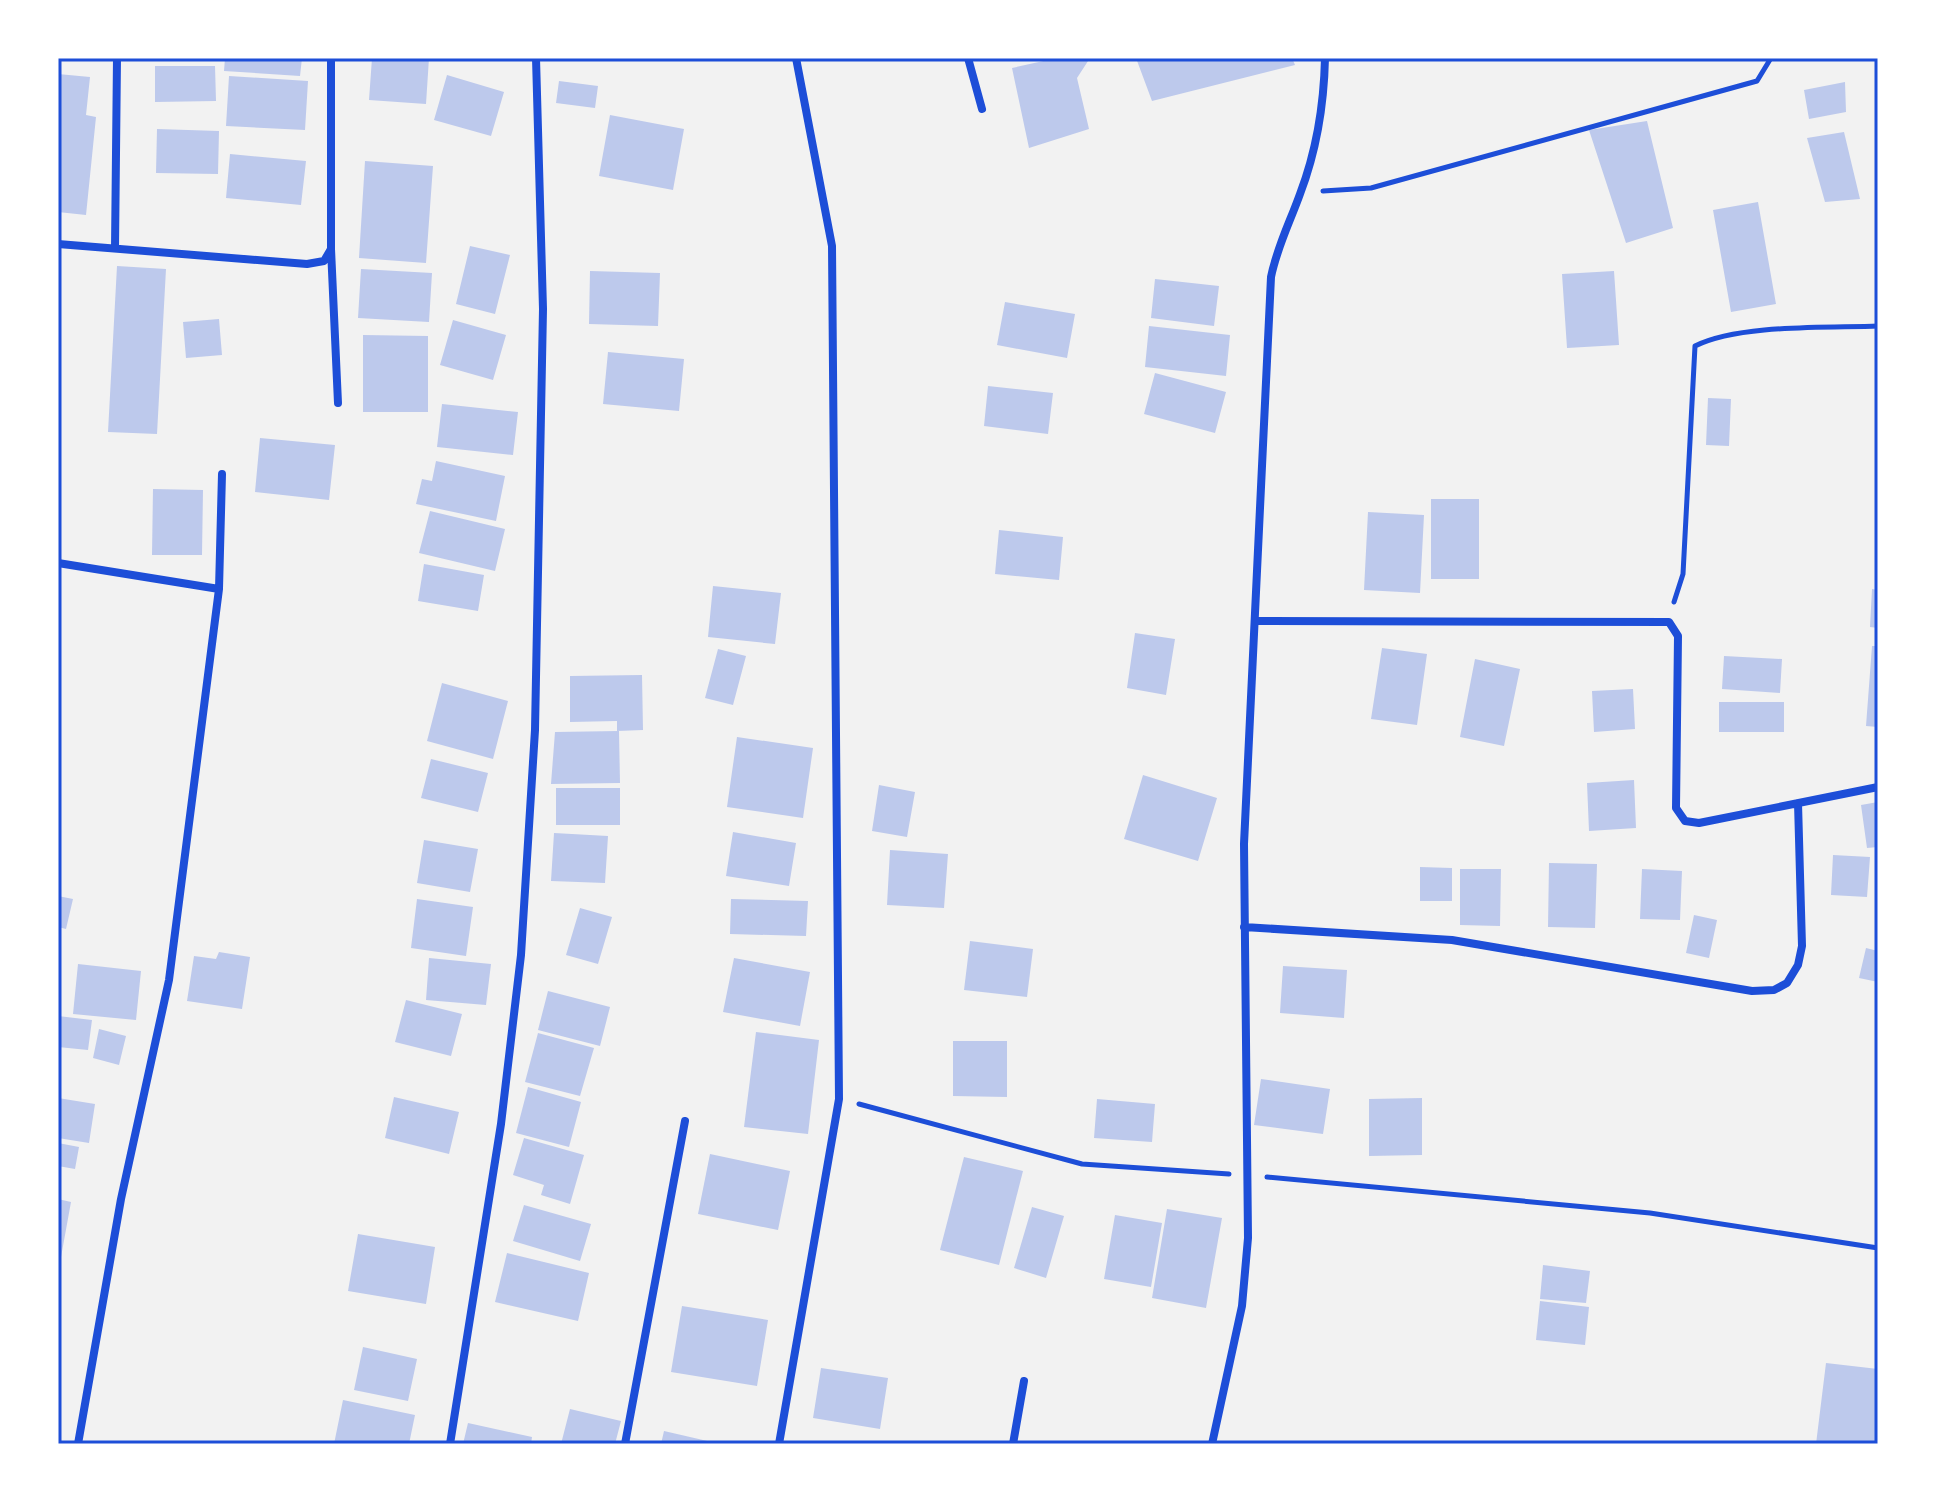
<svg xmlns="http://www.w3.org/2000/svg" width="1936" height="1502" font-family="Helvetica,sans-serif">
<style>
.building{fill:#bdc9ec}
.lines{fill:none;stroke-linecap:round;stroke-linejoin:round}
.path{stroke:#1d4ed8;stroke-width:5}
.minor{stroke:#1d4ed8;stroke-width:8}
.neatline{fill:none;stroke:#1d4ed8;stroke-width:3}
</style>
<rect width="100%" height="100%" fill="#f2f2f2"/>
<!-- building -->
<path class="building" d="M 225,58 L 302,58 L 300,76 L 224,71 Z
M 372,58 L 429,58 L 426,104 L 369,100 Z
M 1057,58 L 1090,58 L 1077,78 L 1089,129 L 1029,148 L 1012,68 Z
M 1136,58 L 1292,58 L 1295,65 L 1152,101 Z
M 155,66 L 215,66 L 216,101 L 155,102 Z
M 58,74 L 90,77 L 86,115 L 96,117 L 86,215 L 58,212 Z
M 447,75 L 504,92 L 491,136 L 434,120 Z
M 229,76 L 308,81 L 305,130 L 226,126 Z
M 559,81 L 598,86 L 595,108 L 556,103 Z
M 1845,82 L 1846,112 L 1809,119 L 1804,90 Z
M 610,115 L 684,129 L 673,190 L 599,176 Z
M 1647,121 L 1673,228 L 1626,243 L 1589,130 Z
M 157,129 L 219,131 L 218,174 L 156,173 Z
M 1844,132 L 1860,199 L 1825,202 L 1807,138 Z
M 230,154 L 306,161 L 301,205 L 226,198 Z
M 365,161 L 433,166 L 426,263 L 359,258 Z
M 1758,202 L 1776,304 L 1731,312 L 1713,210 Z
M 470,246 L 510,255 L 495,314 L 456,304 Z
M 117,266 L 166,269 L 157,434 L 108,432 Z
M 361,269 L 432,273 L 429,322 L 358,318 Z
M 590,271 L 660,273 L 658,326 L 589,324 Z
M 1614,271 L 1619,345 L 1567,348 L 1562,274 Z
M 1155,279 L 1219,286 L 1214,326 L 1151,318 Z
M 1005,302 L 1075,314 L 1067,358 L 997,345 Z
M 219,319 L 222,355 L 186,358 L 183,322 Z
M 453,320 L 506,335 L 493,380 L 440,365 Z
M 1149,326 L 1230,335 L 1226,376 L 1145,367 Z
M 363,335 L 428,336 L 428,412 L 363,412 Z
M 608,352 L 684,359 L 679,411 L 603,404 Z
M 1155,373 L 1226,392 L 1215,433 L 1144,414 Z
M 988,386 L 1053,393 L 1048,434 L 984,426 Z
M 1708,398 L 1731,399 L 1729,446 L 1706,445 Z
M 442,404 L 518,412 L 513,455 L 437,447 Z
M 260,438 L 335,445 L 329,500 L 255,492 Z
M 436,461 L 505,476 L 496,521 L 416,504 L 422,479 L 432,481 Z
M 153,489 L 203,490 L 202,555 L 152,555 Z
M 1431,499 L 1479,499 L 1479,579 L 1431,579 Z
M 430,511 L 505,529 L 495,571 L 419,553 Z
M 1368,512 L 1424,515 L 1420,593 L 1364,590 Z
M 999,530 L 1063,537 L 1059,580 L 995,574 Z
M 424,564 L 484,575 L 478,611 L 418,601 Z
M 713,586 L 781,593 L 775,644 L 708,637 Z
M 1872,589 L 1878,590 L 1878,628 L 1870,627 Z
M 1135,633 L 1175,639 L 1166,695 L 1127,688 Z
M 1872,646 L 1878,646 L 1878,727 L 1866,726 Z
M 1382,648 L 1427,654 L 1417,725 L 1371,719 Z
M 718,649 L 746,656 L 733,705 L 705,698 Z
M 1724,656 L 1782,659 L 1780,693 L 1722,689 Z
M 1475,659 L 1520,669 L 1504,746 L 1460,737 Z
M 642,675 L 643,730 L 617,731 L 617,721 L 570,722 L 570,676 Z
M 442,683 L 508,701 L 493,759 L 427,741 Z
M 1633,689 L 1635,729 L 1594,732 L 1592,691 Z
M 1719,702 L 1784,702 L 1784,732 L 1719,732 Z
M 619,731 L 620,783 L 551,784 L 555,732 Z
M 737,737 L 813,748 L 803,818 L 727,807 Z
M 431,759 L 488,773 L 478,812 L 421,798 Z
M 1143,775 L 1217,798 L 1198,861 L 1124,839 Z
M 1634,780 L 1636,828 L 1589,831 L 1587,783 Z
M 879,785 L 915,792 L 907,837 L 872,831 Z
M 556,788 L 620,788 L 620,825 L 556,825 Z
M 1878,802 L 1878,847 L 1867,848 L 1861,805 Z
M 733,832 L 796,843 L 789,886 L 726,876 Z
M 554,833 L 608,836 L 605,883 L 551,881 Z
M 424,840 L 478,849 L 470,892 L 417,883 Z
M 890,850 L 948,854 L 944,908 L 887,905 Z
M 1833,855 L 1870,857 L 1867,897 L 1831,895 Z
M 1549,863 L 1597,864 L 1595,928 L 1548,927 Z
M 1420,867 L 1452,868 L 1452,901 L 1420,901 Z
M 1460,869 L 1501,869 L 1500,926 L 1460,925 Z
M 1642,869 L 1682,871 L 1680,920 L 1640,919 Z
M 58,896 L 73,899 L 66,929 L 58,927 Z
M 417,899 L 473,907 L 466,956 L 411,948 Z
M 731,899 L 808,901 L 806,936 L 730,934 Z
M 580,908 L 612,917 L 598,964 L 566,955 Z
M 1694,915 L 1717,920 L 1709,958 L 1686,953 Z
M 970,941 L 1033,949 L 1027,997 L 964,990 Z
M 1866,948 L 1878,951 L 1878,982 L 1859,978 Z
M 219,952 L 250,957 L 242,1009 L 187,1001 L 194,956 L 216,959 Z
M 429,958 L 491,964 L 486,1005 L 426,1000 Z
M 734,958 L 810,972 L 800,1026 L 723,1012 Z
M 78,964 L 141,971 L 136,1020 L 73,1014 Z
M 1283,966 L 1347,970 L 1344,1018 L 1280,1013 Z
M 548,991 L 610,1007 L 600,1046 L 538,1030 Z
M 406,1000 L 462,1014 L 451,1056 L 395,1042 Z
M 58,1016 L 92,1020 L 88,1050 L 58,1047 Z
M 99,1029 L 126,1036 L 119,1065 L 93,1058 Z
M 756,1032 L 819,1040 L 808,1134 L 744,1127 Z
M 538,1033 L 594,1048 L 580,1096 L 525,1082 Z
M 953,1041 L 1007,1041 L 1007,1097 L 953,1096 Z
M 1261,1079 L 1330,1089 L 1323,1134 L 1254,1125 Z
M 528,1087 L 581,1102 L 569,1147 L 516,1133 Z
M 394,1097 L 459,1112 L 449,1154 L 385,1138 Z
M 58,1098 L 95,1104 L 89,1143 L 58,1138 Z
M 1422,1098 L 1422,1155 L 1369,1156 L 1369,1099 Z
M 1097,1099 L 1155,1104 L 1152,1142 L 1094,1138 Z
M 524,1138 L 584,1155 L 570,1204 L 541,1195 L 544,1185 L 513,1175 Z
M 58,1143 L 79,1147 L 75,1169 L 58,1166 Z
M 710,1154 L 790,1171 L 778,1230 L 698,1214 Z
M 964,1157 L 1023,1171 L 999,1265 L 940,1250 Z
M 58,1199 L 71,1202 L 61,1257 L 58,1256 Z
M 524,1205 L 591,1224 L 580,1261 L 513,1241 Z
M 1032,1207 L 1064,1216 L 1046,1278 L 1014,1268 Z
M 1167,1209 L 1222,1218 L 1206,1308 L 1152,1298 Z
M 1115,1215 L 1162,1223 L 1151,1287 L 1104,1279 Z
M 358,1234 L 435,1247 L 426,1304 L 348,1291 Z
M 507,1253 L 589,1273 L 578,1321 L 495,1302 Z
M 1543,1265 L 1590,1271 L 1586,1303 L 1540,1299 Z
M 1540,1301 L 1589,1307 L 1585,1345 L 1536,1340 Z
M 682,1306 L 768,1320 L 757,1386 L 671,1372 Z
M 363,1347 L 417,1359 L 408,1401 L 354,1390 Z
M 1826,1363 L 1878,1369 L 1878,1444 L 1816,1444 Z
M 821,1368 L 888,1378 L 880,1429 L 813,1418 Z
M 343,1400 L 415,1415 L 409,1444 L 334,1444 Z
M 570,1409 L 621,1421 L 615,1444 L 561,1444 Z
M 468,1423 L 532,1437 L 531,1444 L 463,1444 Z
M 664,1431 L 716,1443 L 715,1444 L 661,1444 Z"/>
<g class="lines">
<!-- path -->
<path class="path" d="M 1323,191 L 1371,188 L 1757,81 L 1771,58
M 1674,602 L 1683,574 L 1695,346 C 1739,324 1828,328 1878,326
M 859,1104 L 1082,1164 L 1229,1174
M 1267,1177 L 1650,1213 L 1878,1248"/>
<!-- minor -->
<path class="minor" d="M 968,58 L 982,109
M 58,244 L 307,264 L 324,261 L 331,249 L 331,58
M 115,248 L 117,58
M 331,249 L 338,403
M 58,563 L 219,589 L 169,980 L 121,1199 L 78,1444
M 219,589 L 222,474
M 1255,621 L 1669,622 L 1678,636 L 1676,808 L 1685,821 L 1699,823 L 1878,787
M 1244,927 L 1452,940 L 1752,991 L 1774,990 L 1787,983 L 1798,965 L 1802,946 L 1798,803
M 450,1444 L 501,1124 L 521,955 L 535,730 L 543,309 L 536,58
M 625,1444 L 685,1121
M 779,1444 L 839,1099 L 832,246 L 796,58
M 1013,1444 L 1024,1381
M 1212,1444 L 1242,1306 L 1248,1238 L 1244,844 L 1271,277 C 1277,247 1290,222 1300,194 C 1316,152 1324,103 1325,58"/>
</g>
<!-- border -->
<rect width="1936" height="1502" fill="none" stroke="#ffffff" stroke-width="120"/>
<rect x="60" y="60" width="1816" height="1382" class="neatline"/>
</svg>
